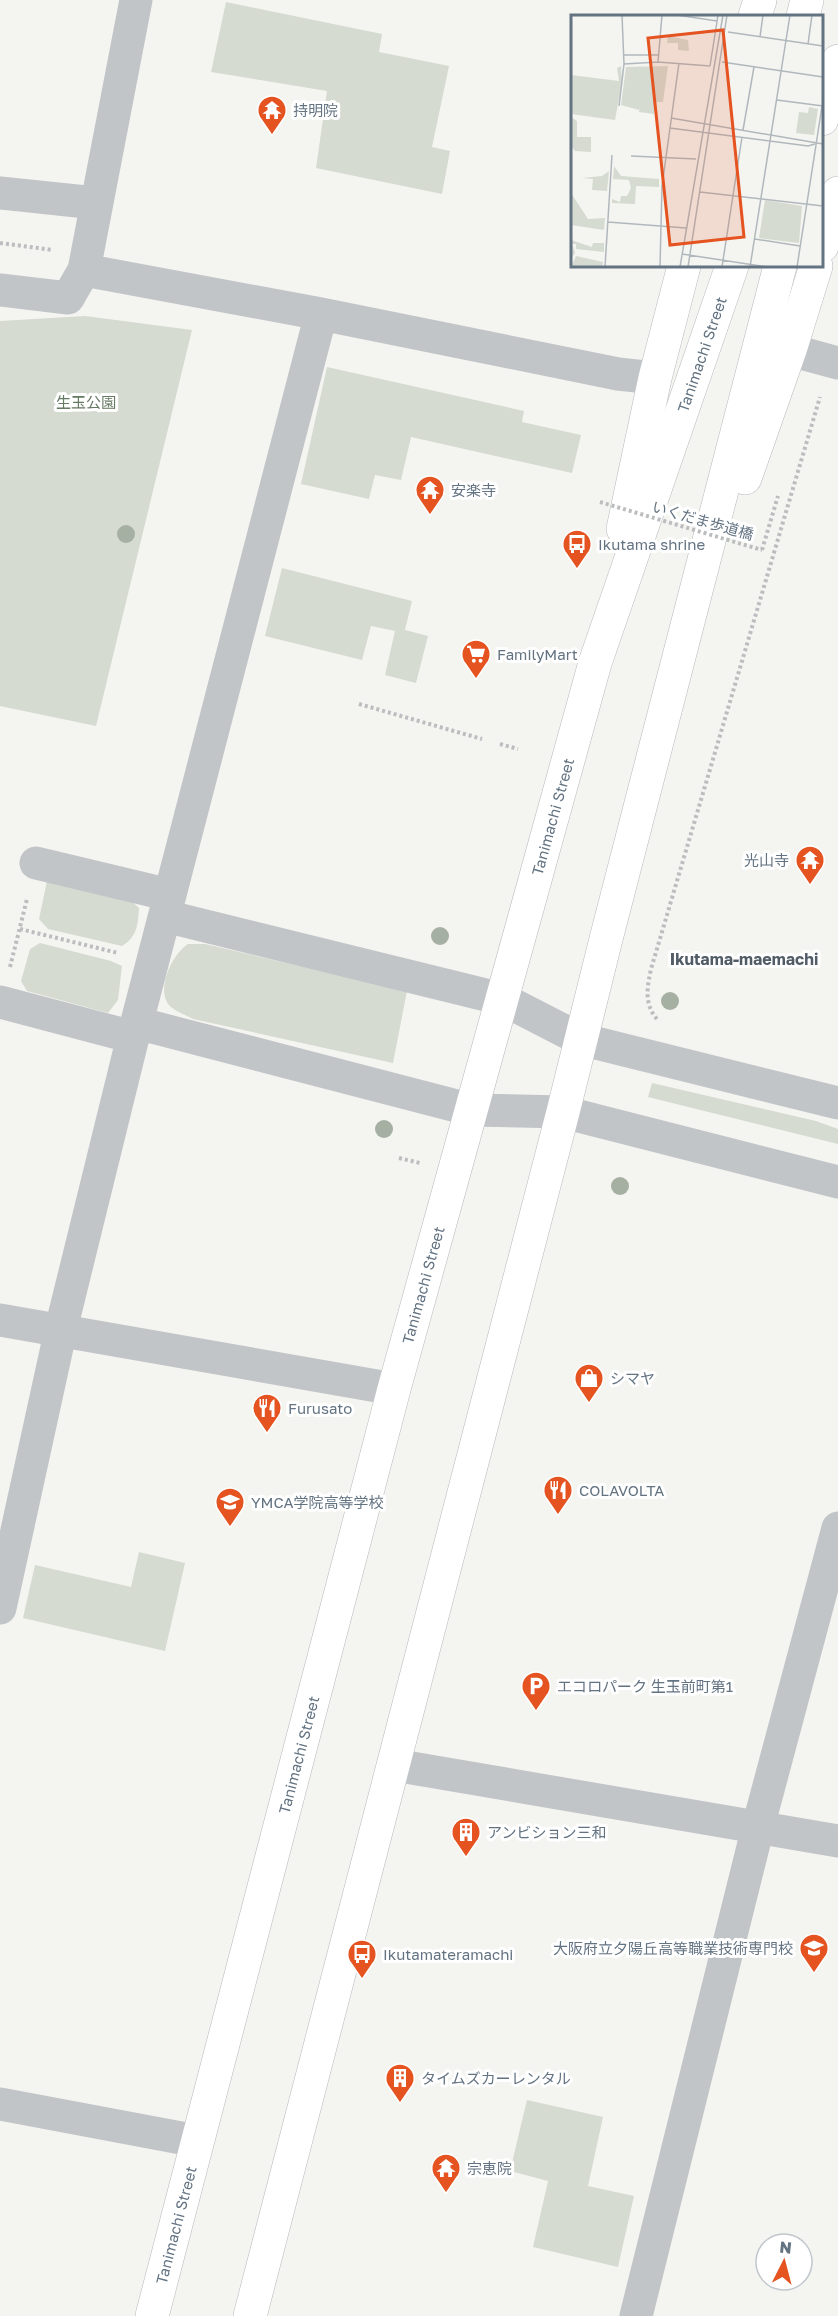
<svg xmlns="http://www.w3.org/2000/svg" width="838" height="2316" font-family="'Golos Text','Noto Sans JP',sans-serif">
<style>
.green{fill:#d5dbd1}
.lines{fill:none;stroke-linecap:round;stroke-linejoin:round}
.major-casing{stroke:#b4b8bc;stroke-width:34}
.path{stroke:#bbbdbf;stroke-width:4;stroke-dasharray:3 3;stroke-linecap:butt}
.minor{stroke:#c1c5c8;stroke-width:33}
.major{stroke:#fff;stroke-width:33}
.path-bridge{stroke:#bbbdbf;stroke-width:4;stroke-dasharray:3 3;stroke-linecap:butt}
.tree{fill:#a6b0a2}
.labels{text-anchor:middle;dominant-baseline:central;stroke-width:6;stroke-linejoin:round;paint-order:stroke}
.poi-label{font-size:15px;fill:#637382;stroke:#fff;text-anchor:start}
.street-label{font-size:15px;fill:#637382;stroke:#fff}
.park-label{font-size:15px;fill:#667962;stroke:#fff}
.neighbourhood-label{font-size:16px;font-weight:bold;fill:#515c67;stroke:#fff}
.inset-road{fill:none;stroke:#b1b8bd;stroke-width:1.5}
.view{fill:#e45320;fill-opacity:0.15;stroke:#e45320;stroke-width:3}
.inset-edge{fill:none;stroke:#637382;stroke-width:3}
</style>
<rect width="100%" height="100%" fill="#f4f4f0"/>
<!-- green -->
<path class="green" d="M 226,2 L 382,34 L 379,52 L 449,66 L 432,147 L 450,151 L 442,194 L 316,168 L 327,91 L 211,72 Z
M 85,316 L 192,330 L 96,726 L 0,706 L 0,321 Z
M 327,367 L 524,411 L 522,422 L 581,435 L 572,473 L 411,437 L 401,480 L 375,475 L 369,499 L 301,484 Z
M 282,568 L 412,601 L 405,630 L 428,636 L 416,683 L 385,675 L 395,631 L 371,626 L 362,660 L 265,636 Z
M 47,881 L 128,898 L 139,908 C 138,925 137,937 122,946 L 48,929 L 39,919 Z
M 40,943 L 111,961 L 122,966 L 118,1000 L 108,1013 L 27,991 L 21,981 L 30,949 Z
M 188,944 L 205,944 L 407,991 L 393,1063 L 193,1019 C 186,1015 177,1012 171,1007 C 154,992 172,954 188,944 Z
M 652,1083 L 816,1121 L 838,1129 L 838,1144 L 648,1097 Z
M 139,1552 L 185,1563 L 165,1651 L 23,1618 L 35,1565 L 131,1587 Z
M 527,2100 L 603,2117 L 588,2186 L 634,2196 L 618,2267 L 533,2247 L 548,2181 L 510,2171 Z"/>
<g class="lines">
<!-- major casing -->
<g class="major-casing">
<g id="major">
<path d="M 755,16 L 760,0"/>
<path d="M 803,16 L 807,0"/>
<path d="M 822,119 L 838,61"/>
<path d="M 822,246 L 838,193"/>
<path d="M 745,478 L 790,350 L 816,266"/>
<path d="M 623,529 L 655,378 L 684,266"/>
<path id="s1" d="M 152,2316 L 394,1389 L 595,663 L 732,266"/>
<path d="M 250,2316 L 563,1112 L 606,939 L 780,266"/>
</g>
</g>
<!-- path -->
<path class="path" d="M 0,243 L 53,250
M 762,550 L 778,496
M 359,704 L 482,739
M 500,744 L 518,749
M 20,929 L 118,953
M 10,967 L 27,899
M 657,1019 C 644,1004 647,988 651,969 L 820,397
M 399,1158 L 420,1163"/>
<!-- minor -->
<path class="minor" d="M 0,193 L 96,203
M 84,270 L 321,314 L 618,374 L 655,378
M 0,290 L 68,298 L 84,270 L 136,0
M 790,350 L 838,363
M 36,863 L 170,895
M 165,916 L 502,999 L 580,1039 L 838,1103
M 0,1002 L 133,1037
M 137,1023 L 472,1110 L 563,1112 L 838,1182
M 0,1320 L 394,1389
M 0,1608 L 61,1329 L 133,1037 L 321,314
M 394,1765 L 838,1841
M 0,2104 L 197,2141
M 636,2316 L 758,1827 L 838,1528"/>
<!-- major -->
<use href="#major" class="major"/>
<!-- path-bridge -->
<path class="path-bridge" d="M 600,502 L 762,550"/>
</g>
<!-- trees -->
<g class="tree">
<circle cx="126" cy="534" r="9"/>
<circle cx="440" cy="936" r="9"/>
<circle cx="670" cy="1001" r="9"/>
<circle cx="384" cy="1129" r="9"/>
<circle cx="620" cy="1186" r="9"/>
</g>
<!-- icons -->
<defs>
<g id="temple-pin" transform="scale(1.5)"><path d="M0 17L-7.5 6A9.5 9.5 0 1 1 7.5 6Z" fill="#e45320" stroke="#fff"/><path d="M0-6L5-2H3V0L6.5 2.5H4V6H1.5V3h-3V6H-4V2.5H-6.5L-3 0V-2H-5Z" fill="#fff"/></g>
<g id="bus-pin" transform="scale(1.5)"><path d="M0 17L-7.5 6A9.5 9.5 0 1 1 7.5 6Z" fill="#e45320" stroke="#fff"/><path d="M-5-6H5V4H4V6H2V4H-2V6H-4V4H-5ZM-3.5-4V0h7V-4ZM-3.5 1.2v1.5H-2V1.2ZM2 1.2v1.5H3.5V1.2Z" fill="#fff"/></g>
<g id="supermarket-pin" transform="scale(1.5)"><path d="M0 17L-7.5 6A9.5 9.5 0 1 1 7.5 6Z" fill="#e45320" stroke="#fff"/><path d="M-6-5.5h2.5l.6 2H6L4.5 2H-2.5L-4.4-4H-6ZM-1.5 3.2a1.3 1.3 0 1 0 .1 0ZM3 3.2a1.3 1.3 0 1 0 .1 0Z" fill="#fff"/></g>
<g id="shop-pin" transform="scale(1.5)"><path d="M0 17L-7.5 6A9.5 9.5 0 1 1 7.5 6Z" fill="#e45320" stroke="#fff"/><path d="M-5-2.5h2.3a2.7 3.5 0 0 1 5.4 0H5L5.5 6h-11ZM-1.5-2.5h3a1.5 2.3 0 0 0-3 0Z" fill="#fff"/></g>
<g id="restaurant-pin" transform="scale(1.5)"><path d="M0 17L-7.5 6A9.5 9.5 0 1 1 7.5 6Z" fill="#e45320" stroke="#fff"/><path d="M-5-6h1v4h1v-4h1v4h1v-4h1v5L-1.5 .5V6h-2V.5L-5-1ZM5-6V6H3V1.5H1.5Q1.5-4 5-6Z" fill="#fff"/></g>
<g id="school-pin" transform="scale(1.5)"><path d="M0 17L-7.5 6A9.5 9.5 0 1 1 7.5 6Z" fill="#e45320" stroke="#fff"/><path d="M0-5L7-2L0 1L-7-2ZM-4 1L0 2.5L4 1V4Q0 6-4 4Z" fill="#fff"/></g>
<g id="parking-pin" transform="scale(1.5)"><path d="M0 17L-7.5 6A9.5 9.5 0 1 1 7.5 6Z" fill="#e45320" stroke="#fff"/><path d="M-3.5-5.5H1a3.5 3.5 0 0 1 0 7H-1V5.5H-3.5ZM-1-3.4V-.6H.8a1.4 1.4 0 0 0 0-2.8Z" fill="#fff"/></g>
<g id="building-pin" transform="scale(1.5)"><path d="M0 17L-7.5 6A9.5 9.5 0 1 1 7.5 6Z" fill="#e45320" stroke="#fff"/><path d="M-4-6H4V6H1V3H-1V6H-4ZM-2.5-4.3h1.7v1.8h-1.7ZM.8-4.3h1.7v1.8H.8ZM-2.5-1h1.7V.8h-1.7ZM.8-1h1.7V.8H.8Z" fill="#fff"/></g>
</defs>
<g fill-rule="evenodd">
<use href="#temple-pin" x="272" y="110"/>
<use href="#temple-pin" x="430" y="490"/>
<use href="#bus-pin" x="577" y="544"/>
<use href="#supermarket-pin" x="476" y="654"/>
<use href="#temple-pin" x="810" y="860"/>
<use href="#shop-pin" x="589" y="1378"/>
<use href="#restaurant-pin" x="267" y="1408"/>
<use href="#restaurant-pin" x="558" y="1490"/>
<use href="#school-pin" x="230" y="1502"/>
<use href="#parking-pin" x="536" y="1686"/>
<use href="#building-pin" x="466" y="1832"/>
<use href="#school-pin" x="814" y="1948"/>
<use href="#bus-pin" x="362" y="1954"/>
<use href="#building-pin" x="400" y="2078"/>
<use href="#temple-pin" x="446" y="2168"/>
</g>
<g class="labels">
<!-- poi labels -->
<g class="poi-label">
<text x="293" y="110">持明院</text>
<text x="451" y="490">安楽寺</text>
<text x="598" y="544">Ikutama shrine</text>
<text x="497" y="654">FamilyMart</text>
<text x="789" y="860" text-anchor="end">光山寺</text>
<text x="610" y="1378">シマヤ</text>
<text x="288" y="1408">Furusato</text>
<text x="579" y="1490">COLAVOLTA</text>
<text x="251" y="1502">YMCA学院高等学校</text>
<text x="557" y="1686">エコロパーク 生玉前町第1</text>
<text x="487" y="1832">アンビション三和</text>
<text x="793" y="1948" text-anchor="end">大阪府立夕陽丘高等職業技術専門校</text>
<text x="383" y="1954">Ikutamateramachi</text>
<text x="421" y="2078">タイムズカーレンタル</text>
<text x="467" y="2168">宗恵院</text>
</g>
<!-- street labels -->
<g class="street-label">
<text stroke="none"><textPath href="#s1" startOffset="2038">Tanimachi Street</textPath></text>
<text transform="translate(703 520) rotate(16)">いくだま歩道橋</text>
<text stroke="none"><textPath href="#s1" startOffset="1552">Tanimachi Street</textPath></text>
<text stroke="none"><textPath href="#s1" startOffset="1066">Tanimachi Street</textPath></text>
<text stroke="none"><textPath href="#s1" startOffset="580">Tanimachi Street</textPath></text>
<text stroke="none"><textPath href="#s1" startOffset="94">Tanimachi Street</textPath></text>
</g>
<!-- park labels -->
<g class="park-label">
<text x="86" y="402">生玉公園</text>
</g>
<!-- neighbourhood labels -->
<g class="neighbourhood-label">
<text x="744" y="959">Ikutama-maemachi</text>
</g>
</g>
<!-- overview -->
<g transform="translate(571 15)">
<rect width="252" height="252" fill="#f4f4f0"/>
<path d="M 97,21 L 117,25 L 118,36 L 107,35 L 107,28 L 96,28 ZM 50,51 L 51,66 L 44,105 L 0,99 L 0,60 L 48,66 L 46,53 ZM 97,51 L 92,87 L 84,87 L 83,99 L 68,97 L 69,91 L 68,95 L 50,90 L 55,52 ZM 238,92 L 247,94 L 243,120 L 225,118 L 228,97 L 237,98 ZM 0,102 L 6,106 L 6,122 L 20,122 L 20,137 L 4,136 L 0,131 ZM 43,151 L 50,161 L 88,164 L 88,172 L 65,171 L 64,189 L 41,188 L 41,184 L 49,187 L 50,181 L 56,181 L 60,173 L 58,165 L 42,164 ZM 38,156 L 36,176 L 21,175 L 22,164 L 11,163 L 31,161 ZM 0,178 L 17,204 L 34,203 L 33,215 L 0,210 ZM 194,185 L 231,191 L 228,228 L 188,223 ZM 0,225 L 21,232 L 22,228 L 33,228 L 33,237 L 5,234 L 5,229 L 1,229 L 4,238 L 0,244 ZM 5,241 L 32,247 L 31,252 L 0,252 Z" fill="#d5dbd1"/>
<path class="inset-road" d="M 106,0 L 146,6M 157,17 L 252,31M 189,22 L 192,0M 237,29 L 241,0M 53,40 L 87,40M 87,47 L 91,0M 151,47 L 252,62M 53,49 L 87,47 L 139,51M 139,51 L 147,0M 206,85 L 252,91M 48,91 L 53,49 L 51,0M 100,103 L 252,129M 99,113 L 237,131 L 244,129M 172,115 L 183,52M 60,141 L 125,144M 129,177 L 252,191M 37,207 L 115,213M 184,224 L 229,231M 111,239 L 197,252M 34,252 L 41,140M 89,252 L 91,171 L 108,48M 109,252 L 152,0M 117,252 L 156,0M 151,252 L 171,122M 179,252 L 219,0M 226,252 L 252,85"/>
<path class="view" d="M 152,15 L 173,222 L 99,230 L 77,23 Z"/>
<rect width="252" height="252" class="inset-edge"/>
</g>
<!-- north arrow -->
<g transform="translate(784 2262) rotate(6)"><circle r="28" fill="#ffffff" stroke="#c1c7cd" stroke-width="1.5"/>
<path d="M0-4.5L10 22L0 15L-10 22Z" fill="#e45320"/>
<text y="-9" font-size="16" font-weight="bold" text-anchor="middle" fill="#637382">N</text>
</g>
</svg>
